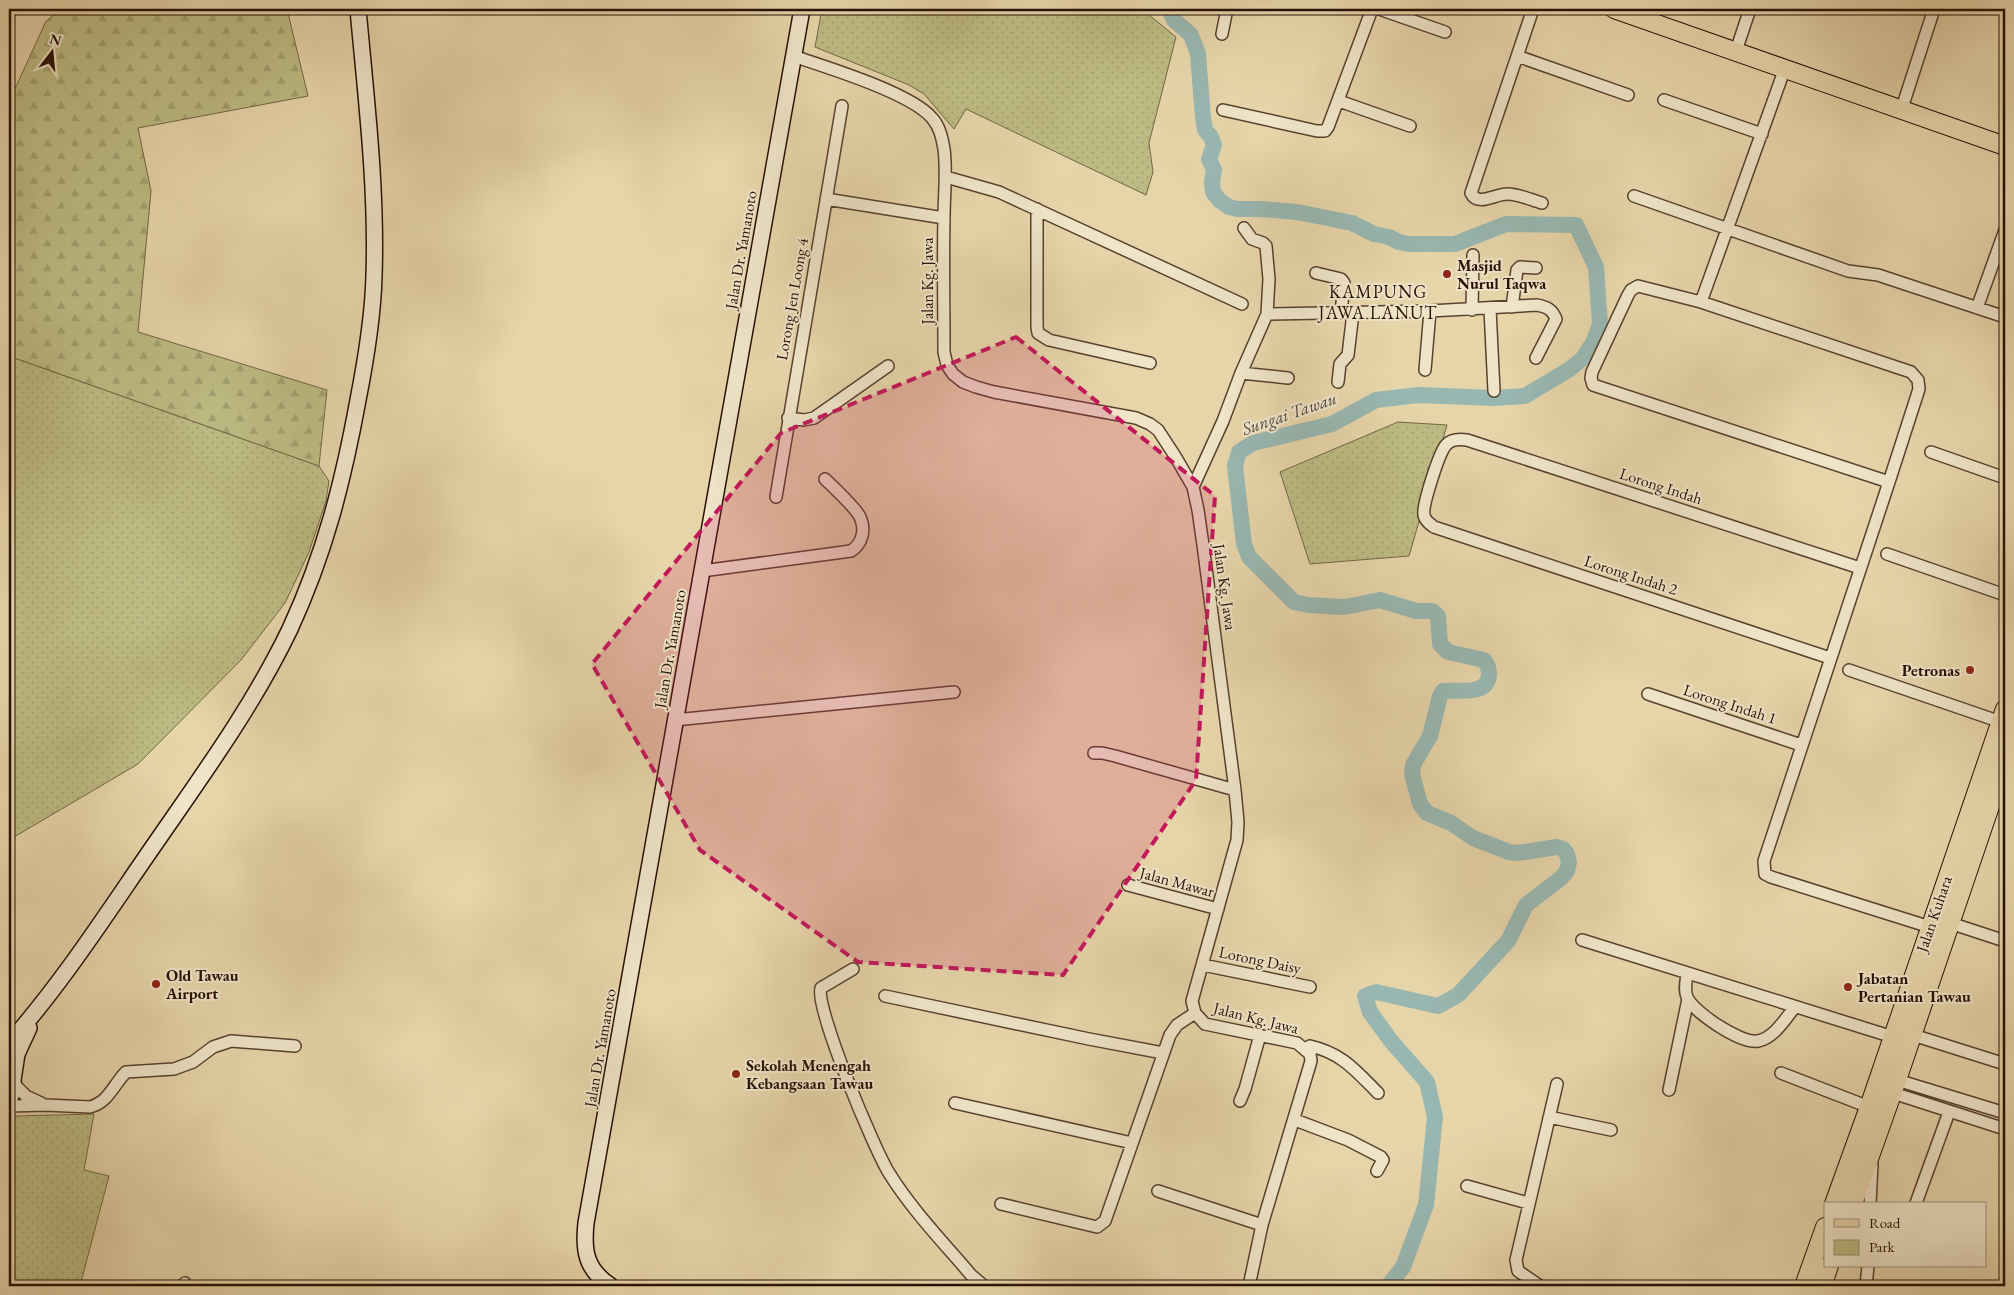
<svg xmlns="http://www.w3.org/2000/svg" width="2014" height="1295" font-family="'EB Garamond',serif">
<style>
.green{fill:url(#green-dots);stroke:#726644}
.forest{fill:url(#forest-firs);stroke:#726644}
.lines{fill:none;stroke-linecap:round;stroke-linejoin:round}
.river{stroke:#98b7b1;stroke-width:16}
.street-casing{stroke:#57412f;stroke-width:14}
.secondary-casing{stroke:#271006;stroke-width:18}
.primary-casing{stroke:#271006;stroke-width:20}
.street{stroke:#efe4c8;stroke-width:11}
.secondary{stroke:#efe4c8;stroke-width:15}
.primary{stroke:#e7d5aa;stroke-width:18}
.marked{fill:#c2185b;fill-opacity:0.2;stroke:#c2185b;stroke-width:4;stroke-dasharray:10 6;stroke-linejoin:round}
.poi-dot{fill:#8f2418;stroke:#efe4c8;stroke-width:2}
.labels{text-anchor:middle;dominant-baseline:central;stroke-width:4;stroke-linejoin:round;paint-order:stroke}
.street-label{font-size:16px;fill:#271006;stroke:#efe4c8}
.poi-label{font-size:16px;font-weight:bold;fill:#271006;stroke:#efe4c8;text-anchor:start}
.neighbourhood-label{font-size:18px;letter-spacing:1px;fill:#271006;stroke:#efe4c8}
.water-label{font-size:18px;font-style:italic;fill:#4f4a42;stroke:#efe4c8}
</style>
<defs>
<pattern id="green-dots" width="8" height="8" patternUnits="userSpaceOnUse" patternTransform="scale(1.25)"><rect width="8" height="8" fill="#bdbb83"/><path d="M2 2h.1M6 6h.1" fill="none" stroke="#a2a070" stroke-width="1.8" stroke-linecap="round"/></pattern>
<pattern id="forest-firs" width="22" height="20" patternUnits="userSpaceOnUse" patternTransform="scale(1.25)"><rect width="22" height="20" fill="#bdbb83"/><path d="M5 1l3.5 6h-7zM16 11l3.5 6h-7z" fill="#a2a070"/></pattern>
</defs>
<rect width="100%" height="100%" fill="#e7d5aa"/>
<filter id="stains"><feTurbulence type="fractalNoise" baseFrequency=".004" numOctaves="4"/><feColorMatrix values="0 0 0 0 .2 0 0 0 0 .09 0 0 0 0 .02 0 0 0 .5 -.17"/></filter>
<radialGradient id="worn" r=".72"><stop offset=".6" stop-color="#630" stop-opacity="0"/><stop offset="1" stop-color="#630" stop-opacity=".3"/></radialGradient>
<!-- green -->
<path class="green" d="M 822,9 L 1147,9 L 1149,15 L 1176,37 L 1149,143 L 1153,172 L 1146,195 L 966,109 L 954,129 L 924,94 L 909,85 L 815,47 Z
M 9,356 L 319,466 L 329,481 L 326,501 L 309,552 L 285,603 L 241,660 L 138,764 L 9,840 Z
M 1398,422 L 1447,425 L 1409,556 L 1310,564 L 1280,472 Z
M 94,1114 L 84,1170 L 109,1176 L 80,1286 L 9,1286 L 9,1120 L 15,1116 Z"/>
<!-- forest -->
<path class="forest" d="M 62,9 L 287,9 L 308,96 L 138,128 L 151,191 L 138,332 L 327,390 L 319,466 L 9,356 L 9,102 L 46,21 Z"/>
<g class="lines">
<!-- river -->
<path class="river" d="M 1169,9 L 1174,20 L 1191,35 L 1198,54 L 1203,118 L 1205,130 L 1211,137 L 1214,145 L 1209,159 L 1214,170 L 1212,182 L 1213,192 L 1219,200 L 1229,207 L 1237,209 L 1260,209 L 1297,212 L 1352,223 L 1374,234 L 1389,237 L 1399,242 L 1408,244 L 1455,244 L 1506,224 L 1576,225 L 1596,267 L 1600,324 L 1594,341 L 1583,358 L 1570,369 L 1525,396 L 1494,398 L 1418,395 L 1376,400 L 1332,424 L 1253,443 L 1239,452 L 1235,466 L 1244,544 L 1249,557 L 1294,602 L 1308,605 L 1344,607 L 1380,600 L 1416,611 L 1432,611 L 1438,616 L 1440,644 L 1448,652 L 1484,660 C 1488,666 1489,668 1489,675 C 1487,697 1458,689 1443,691 L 1440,696 L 1430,736 L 1413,765 L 1412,774 L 1420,804 L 1427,813 L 1451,823 L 1473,838 L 1509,852 L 1518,853 L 1557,847 L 1563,849 L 1567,854 L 1569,862 L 1567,871 L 1561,878 L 1526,905 L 1508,941 L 1458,995 L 1438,1006 L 1376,992 L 1365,996 L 1370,1012 L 1391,1041 L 1427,1082 L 1435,1117 L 1426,1205 L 1403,1267 L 1388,1286"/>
<!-- street casing -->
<g class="street-casing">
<path id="street" d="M 1379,9 L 1445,32
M 1533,9 L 1471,193 C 1478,207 1495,194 1507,194 C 1519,194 1531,200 1542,203
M 1222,34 L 1227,9
M 1736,51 L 1750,9
M 793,56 C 826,67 911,93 932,118 C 940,127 942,138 944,149 C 947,172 944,195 944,218 C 943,263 944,307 944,352 L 947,365 L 953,374 L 963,382 L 976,387 L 994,392 L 1136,418 L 1150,424 L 1158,430 L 1175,456 L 1193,487 L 1198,510 L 1203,545 L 1235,790 L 1238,822 L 1237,840 L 1192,1001 L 1195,1013 L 1205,1024 L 1297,1043 L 1310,1054 L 1311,1061 L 1262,1225 L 1249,1286
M 1517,56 L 1628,95
M 1664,100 L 1762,134
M 1339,101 L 1410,126
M 1902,108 L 1934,9
M 1223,110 L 1317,131 L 1325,131 L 1328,127 L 1372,9
M 946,177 L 999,192 L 1242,304
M 1634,196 L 1848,271 L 1878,275 L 2005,317
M 826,199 L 944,218
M 1037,209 L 1037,327 L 1038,333 L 1049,340 L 1150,363
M 1316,273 L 1341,279 L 1344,283 L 1341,313
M 1638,286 L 1701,302 L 1911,372 L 1918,380 L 1919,389 L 1889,482 L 1593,385 L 1591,378 L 1592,372 L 1628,295 L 1631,290 Z
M 1701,302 L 1785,68
M 1512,307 L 1517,270 L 1520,267 L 1536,268
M 1977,308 L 2005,230
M 1490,309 L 1494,391
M 1472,310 L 1473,255
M 1267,314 L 1430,311 L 1537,305 C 1547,307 1552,309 1556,319 L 1536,358
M 1425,370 L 1430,311
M 1241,373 L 1288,378
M 1338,382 L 1340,364 L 1348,355 L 1353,313
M 788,418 L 804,420 L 814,418 L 888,366
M 1931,452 L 2005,478
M 1889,482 L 1764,861 L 1765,874 L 1771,877 L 1930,927
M 1193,487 L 1223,421 L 1241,373 L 1267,314 L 1269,279 L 1266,246 L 1263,243 L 1252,239 L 1244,228
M 776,497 L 842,106
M 1887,554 L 2005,595
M 702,571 L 851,551 C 862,544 866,530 860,517 C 856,508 833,487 825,479
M 1830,658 L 1434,527 C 1430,524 1425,521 1424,515 C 1422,506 1439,453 1446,445 C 1451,439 1459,439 1467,440 L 1860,568
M 1849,670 L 2001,722
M 1648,694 L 1801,745
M 675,720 L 954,692
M 1094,753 L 1102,753 L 1115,756 L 1235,790
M 1128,885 L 1218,909
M 1950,923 L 2005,941
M 1582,940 L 1893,1037
M 1203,965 L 1310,987
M 853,969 L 821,988 C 814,1006 875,1151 889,1173 C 912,1210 943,1242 971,1275 L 984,1286
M 1687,974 C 1686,982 1684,990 1687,997 C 1693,1012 1741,1044 1758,1041 C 1774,1038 1785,1019 1795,1007
M 885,996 L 1089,1039 L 1163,1053
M 1913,1035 L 2005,1064
M 1306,1049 L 1310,1046 C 1342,1053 1356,1071 1378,1093
M 1781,1073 L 1869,1107
M 1897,1080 L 2005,1113
M 14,1084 L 26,1096 L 41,1103
M 1669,1090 L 1688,999
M 1893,1093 L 2005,1129
M 1240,1101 L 1245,1089 L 1260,1035
M 955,1103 L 1132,1143
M 9,1106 L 45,1105 L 90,1107 C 109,1102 113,1085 126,1072 L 174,1069 L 193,1062 L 213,1047 L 231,1041 L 295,1046
M 1549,1117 L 1611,1130
M 1295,1120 L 1348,1140 L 1381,1157 L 1383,1160 L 1377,1171
M 1467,1186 L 1528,1203
M 1158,1191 L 1262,1225
M 1916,1203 L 1949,1112
M 1001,1204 L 1097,1227 L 1105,1221 L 1170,1035 L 1177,1025 L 1195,1013
M 1870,1204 L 1872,1164
M 183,1286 L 185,1283
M 1540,1286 L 1518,1271 L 1516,1260 L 1557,1084
M 1866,1286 L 1868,1266"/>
</g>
<!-- secondary casing -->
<g class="secondary-casing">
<path id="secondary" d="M 9,1043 C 64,981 109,910 157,841 C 204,773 254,704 290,629 C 325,553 343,482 358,400 C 366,359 373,318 374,276 C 377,187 366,98 358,9
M 9,1072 C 15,1081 15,1090 9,1100
M 13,1080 L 17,1054 L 29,1028
M 611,1286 C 586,1270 583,1251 586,1223 L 802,9"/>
</g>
<!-- primary casing -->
<g class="primary-casing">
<path id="primary" d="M 1614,9 L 2005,146
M 1834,1204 L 1869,1107 L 2005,709
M 1853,1204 L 1897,1080 L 2005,762
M 1804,1286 L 1825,1227
M 1822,1286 L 1829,1266"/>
</g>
<!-- street -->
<use href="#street" class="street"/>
<!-- secondary -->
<use href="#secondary" class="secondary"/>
<!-- primary -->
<use href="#primary" class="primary"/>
</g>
<!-- marked area -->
<path class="marked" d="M 1016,337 L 1215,496 L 1196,780 L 1063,975 L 858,962 L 700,850 L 592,664 L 781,433 Z"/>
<!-- markers -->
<g class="poi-dot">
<circle cx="1447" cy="274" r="5"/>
<circle cx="1970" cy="670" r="5"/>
<circle cx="156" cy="984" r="5"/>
<circle cx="1848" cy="987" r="5"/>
<circle cx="736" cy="1074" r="5"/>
</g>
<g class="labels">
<!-- street labels -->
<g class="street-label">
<text transform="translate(741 250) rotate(-80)">Jalan Dr. Yamanoto</text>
<text transform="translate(927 281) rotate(-90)">Jalan Kg. Jawa</text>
<text transform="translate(792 299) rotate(-80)">Lorong Jen Loong 4</text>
<text transform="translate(1661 486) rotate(18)">Lorong Indah</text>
<text transform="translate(1631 575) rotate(18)">Lorong Indah 2</text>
<text transform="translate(1225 587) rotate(82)">Jalan Kg. Jawa</text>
<text transform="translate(670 649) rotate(-80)">Jalan Dr. Yamanoto</text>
<text transform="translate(1730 704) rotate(18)">Lorong Indah 1</text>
<text transform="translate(1177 882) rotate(15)">Jalan Mawar</text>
<text transform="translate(1934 914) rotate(-71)">Jalan Kuhara</text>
<text transform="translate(1260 960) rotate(12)">Lorong Daisy</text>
<text transform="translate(1256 1018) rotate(14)">Jalan Kg. Jawa</text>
<text transform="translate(600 1048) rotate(-80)">Jalan Dr. Yamanoto</text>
</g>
<!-- poi labels -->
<g class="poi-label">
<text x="1457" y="265">Masjid<tspan x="1457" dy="18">Nurul Taqwa</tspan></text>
<text x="1960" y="670" text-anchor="end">Petronas</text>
<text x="166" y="975">Old Tawau<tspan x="166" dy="18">Airport</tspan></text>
<text x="1858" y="978">Jabatan<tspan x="1858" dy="18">Pertanian Tawau</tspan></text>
<text x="746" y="1065">Sekolah Menengah<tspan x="746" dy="18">Kebangsaan Tawau</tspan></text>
</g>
<!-- neighbourhood labels -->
<g class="neighbourhood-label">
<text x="1378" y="291">KAMPUNG<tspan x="1378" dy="21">JAWA LANUT</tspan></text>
</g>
<!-- water labels -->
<g class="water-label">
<text transform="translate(1289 413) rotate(-19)">Sungai Tawau</text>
</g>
</g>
<!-- margin -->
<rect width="2014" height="1295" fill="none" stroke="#e7d5aa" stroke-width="30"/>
<rect x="10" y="10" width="1994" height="1275" fill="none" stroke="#271006" stroke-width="2.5"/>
<rect x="15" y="15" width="1984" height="1265" fill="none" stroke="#271006"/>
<!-- legend -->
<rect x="1824" y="1202" width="162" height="65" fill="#efe4c8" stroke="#9f8f7a"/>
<rect x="1834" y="1219" width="25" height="8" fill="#e7d5aa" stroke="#9f8f7a"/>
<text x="1869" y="1228" font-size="15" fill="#271006">Road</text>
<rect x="1834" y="1240" width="25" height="15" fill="#bdbb83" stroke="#9f8f7a"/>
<text x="1869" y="1252" font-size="15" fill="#271006">Park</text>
<!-- north arrow -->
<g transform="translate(52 52) rotate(16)" stroke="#efe4c8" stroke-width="4" paint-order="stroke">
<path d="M0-4L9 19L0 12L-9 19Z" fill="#271006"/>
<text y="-8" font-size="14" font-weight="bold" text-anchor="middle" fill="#271006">N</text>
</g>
<rect width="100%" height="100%" filter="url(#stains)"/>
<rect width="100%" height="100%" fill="url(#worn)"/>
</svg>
